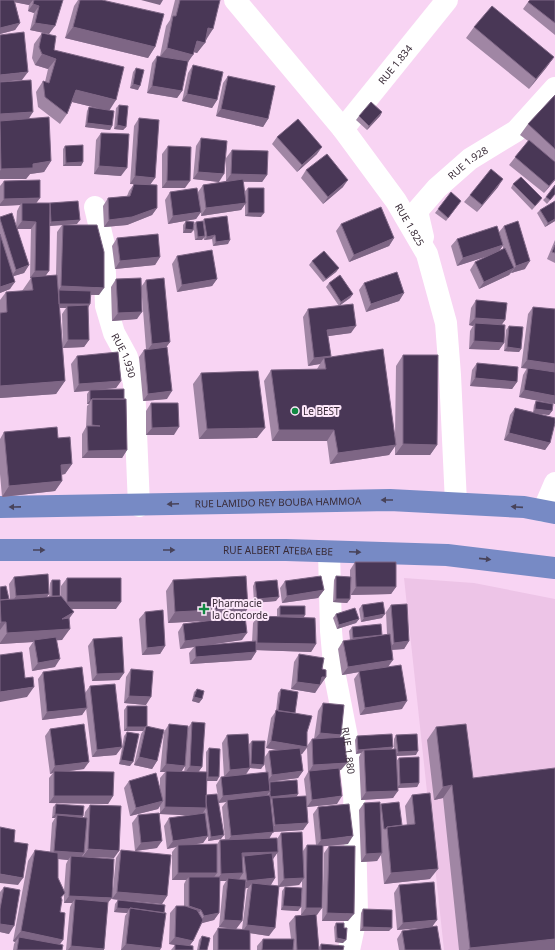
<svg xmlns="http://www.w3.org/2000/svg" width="555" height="950" font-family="'Noto Sans',sans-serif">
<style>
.built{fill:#edc4e7}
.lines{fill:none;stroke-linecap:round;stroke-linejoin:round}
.minor{stroke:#fff;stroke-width:22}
.highway{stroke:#778ac5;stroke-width:22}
.wall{fill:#a086a4;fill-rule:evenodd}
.shaded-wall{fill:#7e6685}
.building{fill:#493756;stroke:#7e6685}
.oneway{fill:#48435a}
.poi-dot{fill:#118842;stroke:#fce6f9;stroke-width:1.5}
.labels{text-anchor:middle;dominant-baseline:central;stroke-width:4;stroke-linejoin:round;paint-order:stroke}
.street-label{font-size:10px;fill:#392b37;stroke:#fce6f9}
.poi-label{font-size:10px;fill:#392b37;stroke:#fce6f9;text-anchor:start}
</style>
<rect width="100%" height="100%" fill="#f8d4f3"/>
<!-- built -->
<path class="built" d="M 404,578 L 474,583 L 555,599 L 555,950 L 444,950 Z"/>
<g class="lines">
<!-- minor -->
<g class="minor">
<path id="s1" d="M 235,0 L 343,129 L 396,201 L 427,254 L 446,323 L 450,375 L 456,503"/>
<path id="s2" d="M 343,129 L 447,0"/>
<path id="s3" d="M 95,207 L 104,245 L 106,306 L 114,333 L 127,357 L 134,383 L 139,506"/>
<path id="s4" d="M 423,237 L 417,211 L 437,188 L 470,159 L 516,131 L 555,88"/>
<path d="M 543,511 L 555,483"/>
<path id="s5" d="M 329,552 L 331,631 L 335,676 L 347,737 L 354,791 L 357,913 L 349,950"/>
</g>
<!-- highway -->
<g class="highway">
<path id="s6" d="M 0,507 L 390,500 L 524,507 L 555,513"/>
<path id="s7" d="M 0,550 L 286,550 L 447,555 L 555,568"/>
</g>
</g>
<!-- wall -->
<path class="wall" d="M 0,0 L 63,0 L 49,34 L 30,30 L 34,13 L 28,11 L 29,5 L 15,2 L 20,23 L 15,30 L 0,34 Z
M 78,0 L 102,0 L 155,47 L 148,58 L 65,38 L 74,6 Z
M 175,0 L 220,0 L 206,40 L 197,53 L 194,52 L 187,63 L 182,91 L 177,98 L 147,93 L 152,63 L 157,56 L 160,56 L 166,26 L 170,20 Z
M 555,0 L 555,35 L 523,9 L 528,2 Z
M 474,27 L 554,57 L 546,68 L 529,89 L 466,38 Z
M 42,33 L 54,50 L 109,110 L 112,126 L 110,130 L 85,127 L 87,111 L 89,107 L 102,109 L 72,102 L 67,114 L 60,124 L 38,107 L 36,92 L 43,81 L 45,82 L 48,69 L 35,65 L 32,58 L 34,44 Z
M 193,65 L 217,100 L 212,108 L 182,101 L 188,73 Z
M 136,68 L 138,90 L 130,88 L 133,72 Z
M 228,76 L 268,119 L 263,127 L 216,116 L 223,83 Z
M 0,82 L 28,119 L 51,161 L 44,172 L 30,174 L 26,179 L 0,179 Z
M 555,95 L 555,180 L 544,193 L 509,165 L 528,141 L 520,135 L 528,124 Z
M 119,105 L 126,127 L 123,130 L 114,129 L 116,108 Z
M 382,112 L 380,116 L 367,130 L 356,120 L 359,116 Z
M 139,118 L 155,178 L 150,184 L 157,208 L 152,215 L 127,225 L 104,227 L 103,206 L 108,198 L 127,196 L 129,191 L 134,184 L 135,184 L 130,184 L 134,126 Z
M 101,133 L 121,176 L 94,174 L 96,140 Z
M 277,137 L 317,154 L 297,172 L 272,144 Z
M 201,138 L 219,182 L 193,179 L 196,146 Z
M 65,146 L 83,162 L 81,166 L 63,166 L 63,149 Z
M 168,146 L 185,188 L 162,188 L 162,154 Z
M 232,150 L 267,175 L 262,182 L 243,182 L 245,197 L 245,191 L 248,188 L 261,217 L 245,216 L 245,204 L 241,210 L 201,216 L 201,212 L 196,219 L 168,224 L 165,200 L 170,192 L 198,192 L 203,185 L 226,181 L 226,158 Z
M 306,170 L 343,187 L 323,204 L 301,178 Z
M 4,181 L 36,203 L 50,203 L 77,224 L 64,225 L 99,295 L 91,295 L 90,304 L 88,307 L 89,340 L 84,347 L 63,348 L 62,314 L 66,308 L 60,308 L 65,381 L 56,394 L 0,398 L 0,300 L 6,292 L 22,291 L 31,278 L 30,278 L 31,229 L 17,229 L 29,265 L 24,273 L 13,276 L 10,289 L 0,293 L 0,217 L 16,226 L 17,211 L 20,205 L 0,206 L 0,186 ZM 62,225 L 57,232 L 56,275 L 45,276 L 49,271 L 49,226 Z
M 513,184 L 542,198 L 539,202 L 532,210 L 511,188 Z
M 498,187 L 477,212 L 464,202 L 470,195 Z
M 451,192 L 461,201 L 446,221 L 435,213 Z
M 555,194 L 547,204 L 543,200 L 546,197 Z
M 540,210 L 555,221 L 545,227 L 537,213 Z
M 204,219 L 228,244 L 213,246 L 212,239 L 204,240 L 203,237 L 202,240 L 195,240 L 194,230 L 191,233 L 183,233 L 183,225 L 186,221 L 194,224 L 196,222 L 203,221 Z
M 341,224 L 394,238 L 389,246 L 349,262 L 336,231 Z
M 504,226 L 525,269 L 511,273 L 509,275 L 479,289 L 470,270 L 475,262 L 490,255 L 457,266 L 451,246 L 457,239 L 499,232 ZM 503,246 L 503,249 L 499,251 Z
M 117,238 L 160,257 L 155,265 L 115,269 L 112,246 Z
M 555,240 L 555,263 L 547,259 Z
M 177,256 L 217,279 L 212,286 L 177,292 L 172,264 Z
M 312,261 L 339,268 L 336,272 L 323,282 L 309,265 Z
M 116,279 L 141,287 L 146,280 L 170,342 L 166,347 L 167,399 L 143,401 L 139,357 L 144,350 L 146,349 L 142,297 L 137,319 L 112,321 L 111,287 Z
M 329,283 L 353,294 L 350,298 L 339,306 L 351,333 L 328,336 L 331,356 L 330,357 L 395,437 L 396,366 L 403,355 L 437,445 L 430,455 L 395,455 L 395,446 L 389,455 L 330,464 L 327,441 L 272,441 L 264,381 L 271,370 L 317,369 L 320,364 L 308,366 L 303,317 L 308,309 L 339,306 L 326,287 Z
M 364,283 L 404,293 L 399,301 L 366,312 L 359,290 Z
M 476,300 L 505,320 L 502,324 L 504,343 L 499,350 L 469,349 L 470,331 L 473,326 L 469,325 L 471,308 Z
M 533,307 L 555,310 L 555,372 L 547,371 L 553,404 L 552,411 L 549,415 L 541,414 L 550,443 L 545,450 L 504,440 L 510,415 L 515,408 L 533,412 L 534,405 L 536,401 L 549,403 L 519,397 L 523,375 L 527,368 L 521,368 L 528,314 Z
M 509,326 L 521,349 L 519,352 L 504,351 L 506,330 Z
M 77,356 L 121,381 L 116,388 L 95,390 L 124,399 L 123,399 L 127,450 L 122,458 L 82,458 L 82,434 L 86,427 L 87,406 L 89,404 L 87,404 L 87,394 L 89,391 L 74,392 L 71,364 Z
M 477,363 L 517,382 L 512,389 L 470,386 L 472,370 Z
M 201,373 L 257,438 L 199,439 L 193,384 Z
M 151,403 L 174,435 L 146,435 L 146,411 Z
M 4,432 L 58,438 L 72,464 L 65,474 L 61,475 L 62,481 L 55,491 L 2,497 L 0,474 L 0,439 Z
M 355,562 L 396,587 L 391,594 L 351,595 L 350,579 L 350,599 L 347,603 L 333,602 L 334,580 L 336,576 L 350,577 L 350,570 Z
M 14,577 L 47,597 L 49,597 L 50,583 L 52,580 L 60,596 L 61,597 L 61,586 L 67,578 L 116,609 L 71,609 L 69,619 L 62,640 L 57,640 L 55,667 L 32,671 L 29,648 L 33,642 L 0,644 L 0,587 L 9,599 L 10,599 L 9,584 Z
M 173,580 L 248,608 L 242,616 L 242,640 L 207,645 L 252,642 L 253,623 L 258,616 L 277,616 L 277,609 L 280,606 L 304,617 L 316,644 L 311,652 L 256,650 L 256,652 L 251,660 L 190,664 L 189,653 L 194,647 L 180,649 L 178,632 L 183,624 L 214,620 L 168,623 L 166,591 Z
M 285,581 L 324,590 L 318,598 L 282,603 L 280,588 Z
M 255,582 L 276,601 L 254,603 L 253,586 Z
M 362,605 L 382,618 L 361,622 L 359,609 Z
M 391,605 L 409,641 L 404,649 L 392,650 L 388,667 L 402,709 L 360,715 L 354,679 L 359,672 L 342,675 L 338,649 L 343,641 L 350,640 L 349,631 L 352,627 L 382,635 L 387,634 L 386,612 Z
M 145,612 L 165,646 L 160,654 L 142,655 L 139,619 Z
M 336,614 L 359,619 L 356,623 L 337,629 L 333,618 Z
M 93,639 L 124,673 L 119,680 L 92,681 L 88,646 Z
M 299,654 L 322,669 L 326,677 L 315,693 L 291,689 L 294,662 Z
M 131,669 L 146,705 L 124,703 L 126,677 Z
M 43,672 L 85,693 L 90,686 L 122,747 L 116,755 L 92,757 L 86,708 L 82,715 L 42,720 L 38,679 Z
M 197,689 L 202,699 L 199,703 L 192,701 L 194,692 Z
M 281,689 L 307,732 L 307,746 L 312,739 L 314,739 L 318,711 L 323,703 L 340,737 L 341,770 L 340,770 L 337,804 L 307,807 L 308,823 L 303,830 L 273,832 L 269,838 L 277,839 L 281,833 L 303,851 L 307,845 L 316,845 L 313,814 L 318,807 L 348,844 L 323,846 L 317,915 L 316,915 L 319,947 L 321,944 L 343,950 L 257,950 L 257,946 L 263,939 L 291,939 L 289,923 L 295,916 L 301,915 L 302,889 L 298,911 L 281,910 L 282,891 L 285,887 L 302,888 L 302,881 L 299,885 L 279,887 L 269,936 L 250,933 L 250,950 L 213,950 L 213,936 L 218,928 L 242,929 L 247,890 L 248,888 L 245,888 L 242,921 L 236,929 L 219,927 L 223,886 L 226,881 L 220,881 L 219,913 L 214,920 L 201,923 L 193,941 L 190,945 L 193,950 L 171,950 L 175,945 L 169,944 L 170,913 L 176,906 L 184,906 L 184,884 L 186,880 L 172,880 L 172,852 L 176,847 L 167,849 L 164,826 L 169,818 L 189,815 L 160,814 L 157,848 L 135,851 L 132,823 L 138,815 L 160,813 L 160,806 L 158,809 L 130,816 L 124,788 L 129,781 L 160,788 L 160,778 L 165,772 L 160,772 L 164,732 L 169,724 L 188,728 L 192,722 L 202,767 L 198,772 L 206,772 L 206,752 L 209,748 L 217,781 L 207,781 L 206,795 L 218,797 L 216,785 L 221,777 L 224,777 L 222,743 L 227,735 L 249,744 L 252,741 L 264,758 L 269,751 L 276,750 L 266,748 L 271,718 L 276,711 L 278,693 ZM 307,748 L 308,772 L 304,779 L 306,796 L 297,796 L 270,782 L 298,778 L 303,771 L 301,754 L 302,754 ZM 264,760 L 266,773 L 246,775 L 250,768 L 261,769 ZM 185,766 L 184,772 L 181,771 ZM 226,802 L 222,807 L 225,839 L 220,840 L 217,844 L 195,844 L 203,843 L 208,836 L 208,841 L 221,839 L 219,803 ZM 277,853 L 278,886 L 271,885 L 275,878 L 273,859 Z
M 127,706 L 147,726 L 157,761 L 152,769 L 134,765 L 141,734 L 143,731 L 124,731 L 124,710 Z
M 436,727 L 473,778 L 555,950 L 459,950 L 443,798 L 434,800 L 427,740 Z
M 50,729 L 84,769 L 69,771 L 113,796 L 108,804 L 49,803 L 49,778 L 53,773 L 50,774 L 45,736 Z
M 127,732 L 130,766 L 119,764 L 124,736 Z
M 396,735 L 416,755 L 396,756 L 396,761 L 399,758 L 419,783 L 417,787 L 398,788 L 393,798 L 361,800 L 359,757 L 361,753 L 356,754 L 355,740 L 357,736 L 392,749 L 394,749 L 394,739 Z
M 412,795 L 430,879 L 384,884 L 381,855 L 377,861 L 361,862 L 359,810 L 364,803 L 380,805 L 381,804 L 402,825 L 407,825 L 405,806 Z
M 56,804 L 83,816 L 82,817 L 84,818 L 85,812 L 90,805 L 121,806 L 82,857 L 83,856 L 82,857 L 108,903 L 104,950 L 66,950 L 70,907 L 72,903 L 64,903 L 64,895 L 61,898 L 60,912 L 60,944 L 62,950 L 13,950 L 14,944 L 15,942 L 13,941 L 28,861 L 35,850 L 50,852 L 52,823 L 55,818 L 52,818 L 53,807 ZM 58,859 L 68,860 L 66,864 L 64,891 L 58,878 Z
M 329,846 L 348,921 L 322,921 L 324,853 Z
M 121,850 L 167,896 L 162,904 L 121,900 L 165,905 L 160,950 L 121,950 L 125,916 L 127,913 L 114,912 L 115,904 L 118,900 L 112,899 L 116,858 Z
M 399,885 L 433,926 L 441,950 L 399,950 L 397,939 L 402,931 L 420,928 L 397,930 L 394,893 Z
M 4,887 L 9,934 L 0,932 L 0,892 Z
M 363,909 L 389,931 L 360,931 L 361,913 Z
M 336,923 L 343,943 L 335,942 L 334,927 Z
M 202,936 L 207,950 L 197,950 L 199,940 Z"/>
<!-- shaded-wall -->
<path class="shaded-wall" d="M 15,0 L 33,0 L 29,5 L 13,2 Z
M 141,0 L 163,0 L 160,5 Z
M 33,4 L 39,6 L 34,13 L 28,11 Z
M 20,23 L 15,30 L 0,34 L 0,28 Z
M 35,23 L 55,26 L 49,34 L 30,30 Z
M 73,27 L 155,47 L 148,58 L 65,38 Z
M 208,28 L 213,29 L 206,40 L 201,39 Z
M 197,41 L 205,43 L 197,53 L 190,51 Z
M 167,48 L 193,55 L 186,65 L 159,58 Z
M 42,54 L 56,59 L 48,69 L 35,65 Z
M 554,57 L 546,68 L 529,89 L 536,79 Z
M 28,72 L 22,80 L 0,82 L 0,75 Z
M 133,84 L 140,86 L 138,90 L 130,88 Z
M 152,86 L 182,91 L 177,98 L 147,93 Z
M 76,90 L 116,100 L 109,111 L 68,101 Z
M 187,94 L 217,100 L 212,108 L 182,101 Z
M 221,109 L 268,119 L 263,127 L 216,116 Z
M 33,112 L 28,120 L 0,121 L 0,114 Z
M 382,112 L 380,116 L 367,130 L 369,126 Z
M 87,123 L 112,126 L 110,130 L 85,127 Z
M 117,125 L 126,127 L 123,130 L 114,129 Z
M 322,147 L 317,154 L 297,172 L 302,165 Z
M 51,161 L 44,172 L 30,174 L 26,179 L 0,179 L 0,171 L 1,169 L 33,164 Z
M 83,162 L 81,166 L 63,166 L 66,163 Z
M 99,166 L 127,168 L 121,176 L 94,174 Z
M 198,172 L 224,174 L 219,182 L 193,179 Z
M 231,174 L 267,175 L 262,182 L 226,181 Z
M 135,176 L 155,178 L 150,185 L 130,184 Z
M 503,179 L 498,187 L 477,212 L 482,205 Z
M 555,179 L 555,180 L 544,193 L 549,186 Z
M 348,180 L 343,187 L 323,204 L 328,197 Z
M 167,181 L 190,181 L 185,188 L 162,188 Z
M 40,198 L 35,205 L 22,203 L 20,205 L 0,206 L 0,204 L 4,199 Z
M 246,203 L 241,210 L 201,216 L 206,208 Z
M 157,208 L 152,215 L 127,225 L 104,227 L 109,220 Z
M 201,212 L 196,219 L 168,224 L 173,216 Z
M 248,213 L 264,213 L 261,217 L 245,216 Z
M 555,219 L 555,221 L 545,227 L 548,223 Z
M 80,220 L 77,224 L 49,226 L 51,222 Z
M 22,221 L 36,222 L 31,229 L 16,229 Z
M 185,229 L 193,230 L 191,233 L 183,233 Z
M 215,235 L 212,239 L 204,240 L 207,237 Z
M 205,236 L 202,240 L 195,240 L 198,237 Z
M 394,238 L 389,246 L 349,262 L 354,255 Z
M 230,240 L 228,244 L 213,246 L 216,242 Z
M 503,245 L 498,253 L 457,266 L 463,258 Z
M 160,257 L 155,265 L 115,269 L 120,261 Z
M 530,261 L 525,269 L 511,273 L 516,266 Z
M 29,265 L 24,273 L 11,277 L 16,270 Z
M 339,268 L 336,272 L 323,282 L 326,279 Z
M 514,268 L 509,275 L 479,289 L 484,282 Z
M 35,271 L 49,271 L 44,278 L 30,278 Z
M 217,279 L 212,286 L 177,292 L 182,285 Z
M 15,282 L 10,289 L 0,293 L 0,287 Z
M 61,286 L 104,288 L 99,295 L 59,294 L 59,290 Z
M 404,293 L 399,301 L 366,312 L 371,304 Z
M 353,294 L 350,298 L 339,306 L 341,302 Z
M 58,304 L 90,304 L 88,308 L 67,306 L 66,308 L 56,308 Z
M 142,312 L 137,319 L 112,321 L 118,313 Z
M 475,318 L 505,320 L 500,327 L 475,323 L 473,326 L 469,325 Z
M 356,326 L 351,333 L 322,337 L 327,330 Z
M 68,340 L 89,340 L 84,347 L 63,348 Z
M 474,341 L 504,343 L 499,350 L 469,349 Z
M 170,342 L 165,349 L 147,351 L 152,344 Z
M 507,347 L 521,349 L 519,352 L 504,351 Z
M 331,356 L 326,364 L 324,358 L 320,364 L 308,366 L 314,358 Z
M 527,360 L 555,364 L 555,372 L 521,368 Z
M 475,378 L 517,382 L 512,389 L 470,386 Z
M 65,381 L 56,394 L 0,398 L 0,386 Z
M 121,381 L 116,388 L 74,392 L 79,384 Z
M 524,390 L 555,396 L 555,404 L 519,397 Z
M 172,391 L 167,399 L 143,401 L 148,394 Z
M 90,400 L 91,400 L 89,404 L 87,404 Z
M 535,409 L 552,411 L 549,415 L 533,413 Z
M 179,427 L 174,435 L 146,435 L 152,428 Z
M 265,428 L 257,438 L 199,439 L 207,429 Z
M 279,430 L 334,430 L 327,441 L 272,441 Z
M 509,433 L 550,443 L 545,450 L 504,440 Z
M 403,444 L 437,445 L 430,455 L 395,455 Z
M 396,445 L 389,455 L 330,464 L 338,453 Z
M 127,450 L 122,458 L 82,458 L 88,451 Z
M 72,464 L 65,474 L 53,476 L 61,465 Z
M 62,481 L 55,491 L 2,497 L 9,486 Z
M 356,587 L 396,587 L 391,594 L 351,595 Z
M 324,590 L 318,598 L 282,603 L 287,596 Z
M 49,594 L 44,601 L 11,604 L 16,596 Z
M 279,597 L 276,601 L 254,603 L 257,599 Z
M 336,599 L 350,599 L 347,603 L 333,602 Z
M 67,602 L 121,602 L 116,609 L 62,609 Z
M 248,608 L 241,619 L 168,623 L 175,612 Z
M 74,612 L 66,623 L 62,619 Z
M 385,614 L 382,618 L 361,622 L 364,618 Z
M 280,615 L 305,615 L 303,619 L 277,619 Z
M 359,619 L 356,623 L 337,629 L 339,625 Z
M 1,622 L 6,622 L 0,630 L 0,623 Z
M 70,629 L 62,640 L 34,642 L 34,640 L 33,642 L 0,644 L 0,643 L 7,633 Z
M 247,633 L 242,640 L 195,647 L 195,646 L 194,647 L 180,649 L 185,641 Z
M 382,635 L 350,642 L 353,638 Z
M 409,641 L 404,649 L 388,650 L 394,643 Z
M 257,643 L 316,644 L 311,652 L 252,650 Z
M 165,646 L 160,654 L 142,655 L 147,648 Z
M 256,652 L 251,660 L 190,664 L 196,657 Z
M 60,659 L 55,667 L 32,671 L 38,663 Z
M 393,660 L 388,667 L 342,675 L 348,667 Z
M 124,673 L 119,680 L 92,681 L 97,674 Z
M 322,677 L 326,677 L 321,684 L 316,684 Z
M 297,682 L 320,685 L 315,693 L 291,689 Z
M 34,687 L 27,697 L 0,702 L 0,692 Z
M 129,696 L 151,697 L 146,705 L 124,703 Z
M 194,697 L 202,699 L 199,703 L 192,701 Z
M 407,701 L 402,709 L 360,715 L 365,708 Z
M 87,708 L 82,715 L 42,720 L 47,712 Z
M 127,727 L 145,727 L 143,731 L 124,731 Z
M 320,733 L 341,735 L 336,743 L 314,740 Z
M 271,741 L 307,747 L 302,754 L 266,748 Z
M 122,747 L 116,755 L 92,757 L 97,750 Z
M 393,747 L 390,751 L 364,750 L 361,753 L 356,754 L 358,750 Z
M 418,751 L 416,755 L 395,756 L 398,752 Z
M 139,757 L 157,761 L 152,769 L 134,765 Z
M 121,760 L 133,762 L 130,766 L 119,764 Z
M 89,762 L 84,769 L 54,773 L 54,771 L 53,773 L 50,774 L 55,766 Z
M 347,763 L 341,770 L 309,773 L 309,772 L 313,765 Z
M 166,764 L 185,766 L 180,774 L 166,771 L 165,772 L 160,772 Z
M 251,764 L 264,765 L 261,769 L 250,768 L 245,775 L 224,777 L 230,770 L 248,768 Z
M 190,766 L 202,767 L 197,774 L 184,774 Z
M 303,771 L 298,778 L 267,782 L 272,775 Z
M 208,777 L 219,777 L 217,781 L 206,781 Z
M 419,783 L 417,787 L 397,788 L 400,784 Z
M 452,785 L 443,798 L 434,800 L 443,787 Z
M 270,791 L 265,798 L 227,800 L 226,802 L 218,803 L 223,796 Z
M 398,791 L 393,798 L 361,800 L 366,792 Z
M 298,794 L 296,798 L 272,798 L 271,800 L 268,801 L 270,797 Z
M 54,796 L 113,796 L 108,804 L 49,803 Z
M 342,796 L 337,804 L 307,807 L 312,800 Z
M 163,801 L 158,809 L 130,816 L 136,808 Z
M 165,807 L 206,808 L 201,816 L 159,814 Z
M 55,814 L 83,816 L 81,820 L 57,815 L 55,818 L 52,818 Z
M 308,823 L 303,830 L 273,832 L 269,839 L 226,844 L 231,836 L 270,832 L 275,825 Z
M 224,835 L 221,839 L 208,841 L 211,837 Z
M 208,836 L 203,843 L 178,847 L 178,845 L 176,847 L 167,849 L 173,841 Z
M 353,836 L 348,844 L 316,847 L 321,840 Z
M 162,841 L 157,848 L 135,851 L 141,843 Z
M 88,849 L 119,851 L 114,858 L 82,857 Z
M 54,851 L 84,853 L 79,861 L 71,856 L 68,860 L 49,858 Z
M 278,852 L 273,859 L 244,856 L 241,860 L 242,853 Z
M 382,853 L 377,861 L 361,862 L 366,854 Z
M 438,869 L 430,879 L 384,884 L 391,873 Z
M 178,873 L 217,873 L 212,880 L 189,877 L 186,880 L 172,880 Z
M 243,873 L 238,881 L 228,878 L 226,881 L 216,881 L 221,874 Z
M 0,874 L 23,878 L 18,885 L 0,883 Z
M 275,878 L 270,886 L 252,883 L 248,888 L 241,889 L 247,881 Z
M 304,878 L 299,885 L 278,887 L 284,879 Z
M 117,892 L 167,896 L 162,904 L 112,899 Z
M 69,896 L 112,898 L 106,905 L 75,899 L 72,903 L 64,903 Z
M 189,906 L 201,910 L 196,917 L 184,913 Z
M 283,906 L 301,907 L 298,911 L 281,910 Z
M 117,908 L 129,909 L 127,913 L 114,912 Z
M 306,908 L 322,908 L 317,915 L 301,915 Z
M 219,913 L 214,920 L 199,924 L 204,916 Z
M 327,913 L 354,914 L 348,921 L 322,921 Z
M 224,920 L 242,921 L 236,929 L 219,927 Z
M 437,920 L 432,927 L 397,930 L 403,923 Z
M 0,924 L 14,926 L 9,934 L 0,932 Z
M 247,925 L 275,928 L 269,936 L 242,932 Z
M 363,927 L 392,928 L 389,931 L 360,931 Z
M 21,931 L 63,940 L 56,950 L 19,937 L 15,942 L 13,941 Z
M 175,937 L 193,941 L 188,948 L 175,944 L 175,945 L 169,944 Z
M 337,938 L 346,940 L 343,943 L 335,942 Z
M 555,939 L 555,950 L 468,950 L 470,948 Z
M 126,944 L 161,948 L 160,950 L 121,950 Z
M 71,946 L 104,949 L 104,950 L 68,950 Z"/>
<!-- building -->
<path class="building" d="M 0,0 L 14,0 L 20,23 L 0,28 Z
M 34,0 L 63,0 L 55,26 L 35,23 L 39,6 L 33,4 Z
M 80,0 L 102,0 L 164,14 L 155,47 L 73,27 Z
M 180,0 L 220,0 L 213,29 L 208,28 L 205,43 L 197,41 L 193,55 L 167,48 L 173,16 L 176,16 Z
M 530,0 L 555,0 L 555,23 L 528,2 Z
M 492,6 L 554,57 L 536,79 L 474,27 Z
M 24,32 L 28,72 L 0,75 L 0,35 Z
M 42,33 L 56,36 L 54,50 L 124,67 L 116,100 L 76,90 L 67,114 L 45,97 L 43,81 L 49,83 L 56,59 L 42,54 L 39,47 Z
M 157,56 L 188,61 L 182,91 L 152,86 Z
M 193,65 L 223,72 L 217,100 L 187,94 Z
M 136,68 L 144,70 L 140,86 L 133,84 Z
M 228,76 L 275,86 L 268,119 L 221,109 Z
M 31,80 L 33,112 L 0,114 L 0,82 Z
M 555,95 L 555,149 L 528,124 Z
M 371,102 L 382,112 L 369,126 L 359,116 Z
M 119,105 L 128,106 L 126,127 L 117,125 Z
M 89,107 L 114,111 L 112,126 L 87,123 Z
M 49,117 L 51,161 L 33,164 L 33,168 L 1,169 L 0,121 Z
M 139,118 L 159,120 L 155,178 L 135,176 Z
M 298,119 L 322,147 L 302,165 L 277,137 Z
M 101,133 L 129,134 L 127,168 L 99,166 Z
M 201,138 L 227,141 L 224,174 L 198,172 Z
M 529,140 L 555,162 L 555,179 L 549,186 L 515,157 Z
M 83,145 L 83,162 L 66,163 L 65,146 Z
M 168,146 L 191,147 L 190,181 L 167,181 Z
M 232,150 L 268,151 L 267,175 L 231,174 Z
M 327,154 L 348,180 L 328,197 L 306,170 Z
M 491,169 L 503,179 L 482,205 L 470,195 Z
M 521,177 L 542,198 L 535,206 L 513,184 Z
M 243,179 L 246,203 L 206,208 L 203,185 Z
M 40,180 L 40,198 L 4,199 L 4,181 Z
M 134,184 L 157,185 L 157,208 L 132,217 L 109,220 L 108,198 L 130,196 Z
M 555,185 L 555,194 L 550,200 L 546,197 Z
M 197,188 L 201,212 L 173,216 L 170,192 Z
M 248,188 L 264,188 L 264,213 L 248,213 Z
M 451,192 L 461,201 L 448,218 L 438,209 Z
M 78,201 L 80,220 L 51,222 L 50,203 Z
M 555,201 L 555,219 L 548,223 L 540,210 Z
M 22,203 L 50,203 L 49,271 L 35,271 L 36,222 L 22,221 Z
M 381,207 L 394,238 L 354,255 L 341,224 Z
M 12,213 L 29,265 L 16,270 L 0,219 L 0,217 Z
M 227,216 L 230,240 L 216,242 L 215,235 L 207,237 L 204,219 Z
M 186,221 L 194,222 L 193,230 L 185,229 Z
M 203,221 L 205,236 L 198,237 L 196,222 Z
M 518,221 L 530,261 L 516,266 L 504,226 Z
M 63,225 L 97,225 L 104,252 L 104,288 L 61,286 Z
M 497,226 L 503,245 L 463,258 L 457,239 Z
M 0,234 L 15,282 L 0,287 Z
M 158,234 L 160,257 L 120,261 L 117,238 Z
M 555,245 L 555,253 L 552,252 Z
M 505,248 L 514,268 L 484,282 L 475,262 Z
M 212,250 L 217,279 L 182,285 L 177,256 Z
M 324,251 L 339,268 L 326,279 L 312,261 Z
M 397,272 L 404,293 L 371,304 L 364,283 Z
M 57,275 L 65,381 L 0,386 L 0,313 L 7,312 L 6,292 L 33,290 L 31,277 Z
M 340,275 L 353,294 L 341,302 L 329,283 Z
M 141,278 L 142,312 L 118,313 L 116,279 Z
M 164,278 L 170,342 L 152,344 L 146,280 Z
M 59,290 L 91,291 L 90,304 L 59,304 Z
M 476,300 L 507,303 L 505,320 L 475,318 Z
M 353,304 L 356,326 L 327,330 L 331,356 L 314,358 L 308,309 Z
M 88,305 L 89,340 L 68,340 L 67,306 Z
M 533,307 L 555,309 L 555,364 L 527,360 Z
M 475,323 L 505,325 L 504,343 L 474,341 Z
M 509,326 L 523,327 L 521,349 L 507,347 Z
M 167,347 L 172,391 L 148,394 L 144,350 Z
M 383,349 L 396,445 L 338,453 L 334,430 L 279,430 L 271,370 L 326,369 L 324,358 Z
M 118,352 L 121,381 L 79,384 L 77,356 Z
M 403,355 L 438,355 L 437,445 L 403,444 Z
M 477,363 L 518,367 L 517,382 L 475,378 Z
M 528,368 L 555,372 L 555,396 L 524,390 Z
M 258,371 L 265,428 L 207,429 L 201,373 Z
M 124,389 L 124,399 L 92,399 L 91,400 L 90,400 L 90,390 Z
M 92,399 L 126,399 L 127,450 L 88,451 L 87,426 L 100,426 L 92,425 Z
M 536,401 L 553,404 L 552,411 L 535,409 Z
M 151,403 L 178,403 L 179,427 L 152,428 Z
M 515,408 L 555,418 L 555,423 L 550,443 L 509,433 Z
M 57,427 L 58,438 L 70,437 L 72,464 L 61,465 L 62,481 L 9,486 L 4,432 Z
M 355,562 L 396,562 L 396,587 L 356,587 Z
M 48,574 L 49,594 L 16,596 L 14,577 Z
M 246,576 L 248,608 L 175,612 L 173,580 Z
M 321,576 L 324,590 L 287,596 L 285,581 Z
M 336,576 L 351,577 L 350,599 L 336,599 Z
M 67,578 L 121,578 L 121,602 L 67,602 Z
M 52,580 L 60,580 L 60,596 L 52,596 Z
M 277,580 L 279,597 L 257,599 L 255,582 Z
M 6,586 L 9,599 L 0,600 L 0,587 Z
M 61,596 L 74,612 L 62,619 L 69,618 L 70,629 L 7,633 L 6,622 L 1,622 L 0,600 Z
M 383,602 L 385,614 L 364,618 L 362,605 Z
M 407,604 L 409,641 L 394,643 L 391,605 Z
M 280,606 L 305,606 L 305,615 L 280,615 Z
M 355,608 L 359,619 L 339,625 L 336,614 Z
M 163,610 L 165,646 L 147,648 L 145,612 Z
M 245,616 L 247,633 L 185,641 L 183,624 Z
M 258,616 L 315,618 L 316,644 L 257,643 Z
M 381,624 L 382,635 L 353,638 L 352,627 Z
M 390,634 L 393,660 L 348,667 L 343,641 Z
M 56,637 L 60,659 L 38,663 L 34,640 Z
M 122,637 L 124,673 L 97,674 L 93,639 Z
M 256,641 L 256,652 L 196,657 L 195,646 Z
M 22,652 L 25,678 L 33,677 L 34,687 L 0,692 L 0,655 Z
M 299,654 L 324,658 L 322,669 L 326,670 L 326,677 L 322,677 L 320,685 L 297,682 Z
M 401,665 L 407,701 L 365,708 L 359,671 Z
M 82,667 L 87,708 L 47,712 L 43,672 Z
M 131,669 L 153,671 L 151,697 L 129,696 Z
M 115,684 L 122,747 L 97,750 L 90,686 Z
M 197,689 L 204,691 L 202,699 L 194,697 Z
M 281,689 L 298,692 L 295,713 L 278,711 Z
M 323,703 L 344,705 L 341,735 L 320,733 Z
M 127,706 L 147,706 L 147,726 L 146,726 L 146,727 L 127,727 Z
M 276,710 L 312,716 L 307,732 L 307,747 L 271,741 Z
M 192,722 L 205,723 L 202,767 L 190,766 Z
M 84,724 L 89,762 L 55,766 L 50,729 Z
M 169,724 L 188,726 L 185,766 L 166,764 Z
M 466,724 L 473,778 L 555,768 L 555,939 L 470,948 L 452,785 L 443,787 L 436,727 Z
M 146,726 L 164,730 L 157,761 L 139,757 Z
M 127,732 L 139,734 L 133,762 L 121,760 Z
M 248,734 L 250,768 L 230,770 L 227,735 Z
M 392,734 L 393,747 L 358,750 L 357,736 Z
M 417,734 L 418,751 L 398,752 L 396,735 Z
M 344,737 L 347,763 L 313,765 L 312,739 Z
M 252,741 L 265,741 L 264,765 L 251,764 Z
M 209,748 L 220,749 L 219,777 L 208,777 Z
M 300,748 L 303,771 L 272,775 L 269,751 Z
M 396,749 L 398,791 L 366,792 L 364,750 Z
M 419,757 L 419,783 L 400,784 L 399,758 Z
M 339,768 L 342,796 L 312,800 L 309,771 Z
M 54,771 L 114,772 L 113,796 L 54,796 Z
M 166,771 L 207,772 L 206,808 L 165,807 Z
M 268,772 L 270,791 L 223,796 L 221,777 Z
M 156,773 L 163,801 L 136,808 L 129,781 Z
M 297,780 L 298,794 L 270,797 L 270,782 Z
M 430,793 L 438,869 L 391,873 L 387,827 L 415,824 L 412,795 Z
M 217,794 L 224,835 L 211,837 L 206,802 L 206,795 Z
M 270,795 L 274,832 L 231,836 L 227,800 Z
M 306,796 L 308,823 L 275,825 L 272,798 Z
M 380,802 L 382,853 L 366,854 L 364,803 Z
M 399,802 L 402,825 L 387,827 L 386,829 L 384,829 L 381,804 Z
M 56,804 L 84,806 L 83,816 L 55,814 Z
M 349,804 L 353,836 L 321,840 L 318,807 Z
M 90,805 L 121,806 L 119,851 L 88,849 Z
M 159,813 L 162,841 L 141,843 L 138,815 Z
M 205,813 L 208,836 L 173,841 L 169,818 Z
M 57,815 L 87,818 L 84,853 L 54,851 Z
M 0,827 L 15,830 L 14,842 L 28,844 L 23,878 L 0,874 Z
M 302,832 L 304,878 L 284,879 L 281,833 Z
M 277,838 L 278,852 L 242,853 L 243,873 L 221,874 L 220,840 Z
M 217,844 L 217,873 L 178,873 L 178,845 Z
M 307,845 L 323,845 L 322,908 L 306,908 Z
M 329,846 L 355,846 L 354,914 L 327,913 Z
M 35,850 L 58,853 L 58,878 L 65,893 L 61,897 L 62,900 L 60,912 L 65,913 L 63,940 L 21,931 Z
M 121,850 L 171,855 L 167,896 L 117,892 Z
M 272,853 L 275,878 L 247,881 L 244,856 Z
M 71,856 L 114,859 L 112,898 L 69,896 Z
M 189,877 L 220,877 L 219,913 L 204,916 L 201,910 L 189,906 Z
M 228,878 L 246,880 L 242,921 L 224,920 Z
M 434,882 L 437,920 L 403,923 L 399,885 Z
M 252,883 L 279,886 L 275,928 L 247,925 Z
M 4,887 L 20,890 L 14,926 L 0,924 L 0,909 Z
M 285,887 L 302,888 L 301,907 L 283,906 Z
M 75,899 L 108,902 L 104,949 L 71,946 Z
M 118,900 L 165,905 L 164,913 L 130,908 L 129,909 L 117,908 Z
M 176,906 L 185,906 L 197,910 L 203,920 L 193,941 L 175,937 Z
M 130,908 L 166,913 L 161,948 L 126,944 Z
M 363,909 L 392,910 L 392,928 L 363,927 Z
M 316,914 L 319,950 L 297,950 L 295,916 Z
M 336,923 L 344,923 L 344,928 L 347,928 L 346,940 L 337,938 Z
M 437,926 L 441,950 L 405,950 L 402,931 Z
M 218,928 L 250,930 L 250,950 L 218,950 Z
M 202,936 L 210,938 L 207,950 L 199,950 Z
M 19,937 L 63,945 L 62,950 L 17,950 Z
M 263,939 L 294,939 L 293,950 L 262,950 Z
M 175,944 L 193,946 L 193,950 L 175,950 Z
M 321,944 L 344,946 L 343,950 L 321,950 Z"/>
<!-- one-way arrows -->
<defs><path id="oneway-solid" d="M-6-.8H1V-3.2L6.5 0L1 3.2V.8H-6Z"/></defs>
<g class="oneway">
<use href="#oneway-solid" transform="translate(387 500) rotate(180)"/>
<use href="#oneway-solid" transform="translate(173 504) rotate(177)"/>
<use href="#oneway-solid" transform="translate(15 507) rotate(179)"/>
<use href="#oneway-solid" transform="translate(517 507) rotate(-176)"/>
<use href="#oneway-solid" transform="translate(39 550)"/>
<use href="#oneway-solid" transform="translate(169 550)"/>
<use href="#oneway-solid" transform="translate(355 552) rotate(2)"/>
<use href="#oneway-solid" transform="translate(485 559) rotate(6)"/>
</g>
<!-- markers -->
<g class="poi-dot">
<circle cx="295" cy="411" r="4"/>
<path d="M202 603h4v4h4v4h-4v4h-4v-4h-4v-4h4z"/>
</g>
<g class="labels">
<!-- street labels -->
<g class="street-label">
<text stroke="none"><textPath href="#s2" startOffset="83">RUE 1.834</textPath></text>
<text stroke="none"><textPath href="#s4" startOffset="97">RUE 1.928</textPath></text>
<text stroke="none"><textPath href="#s1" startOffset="285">RUE 1.825</textPath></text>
<text stroke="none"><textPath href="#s3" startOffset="153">RUE 1.930</textPath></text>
<text stroke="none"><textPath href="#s6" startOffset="278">RUE LAMIDO REY BOUBA HAMMOA</textPath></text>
<text stroke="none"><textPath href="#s7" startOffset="278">RUE ALBERT ATEBA EBE</textPath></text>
<text stroke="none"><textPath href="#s5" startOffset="200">RUE 1.880</textPath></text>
</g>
<!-- poi labels -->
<g class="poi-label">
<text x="303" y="411">Le BEST</text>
<text x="212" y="603">Pharmacie<tspan x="212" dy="12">la Concorde</tspan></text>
</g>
</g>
</svg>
